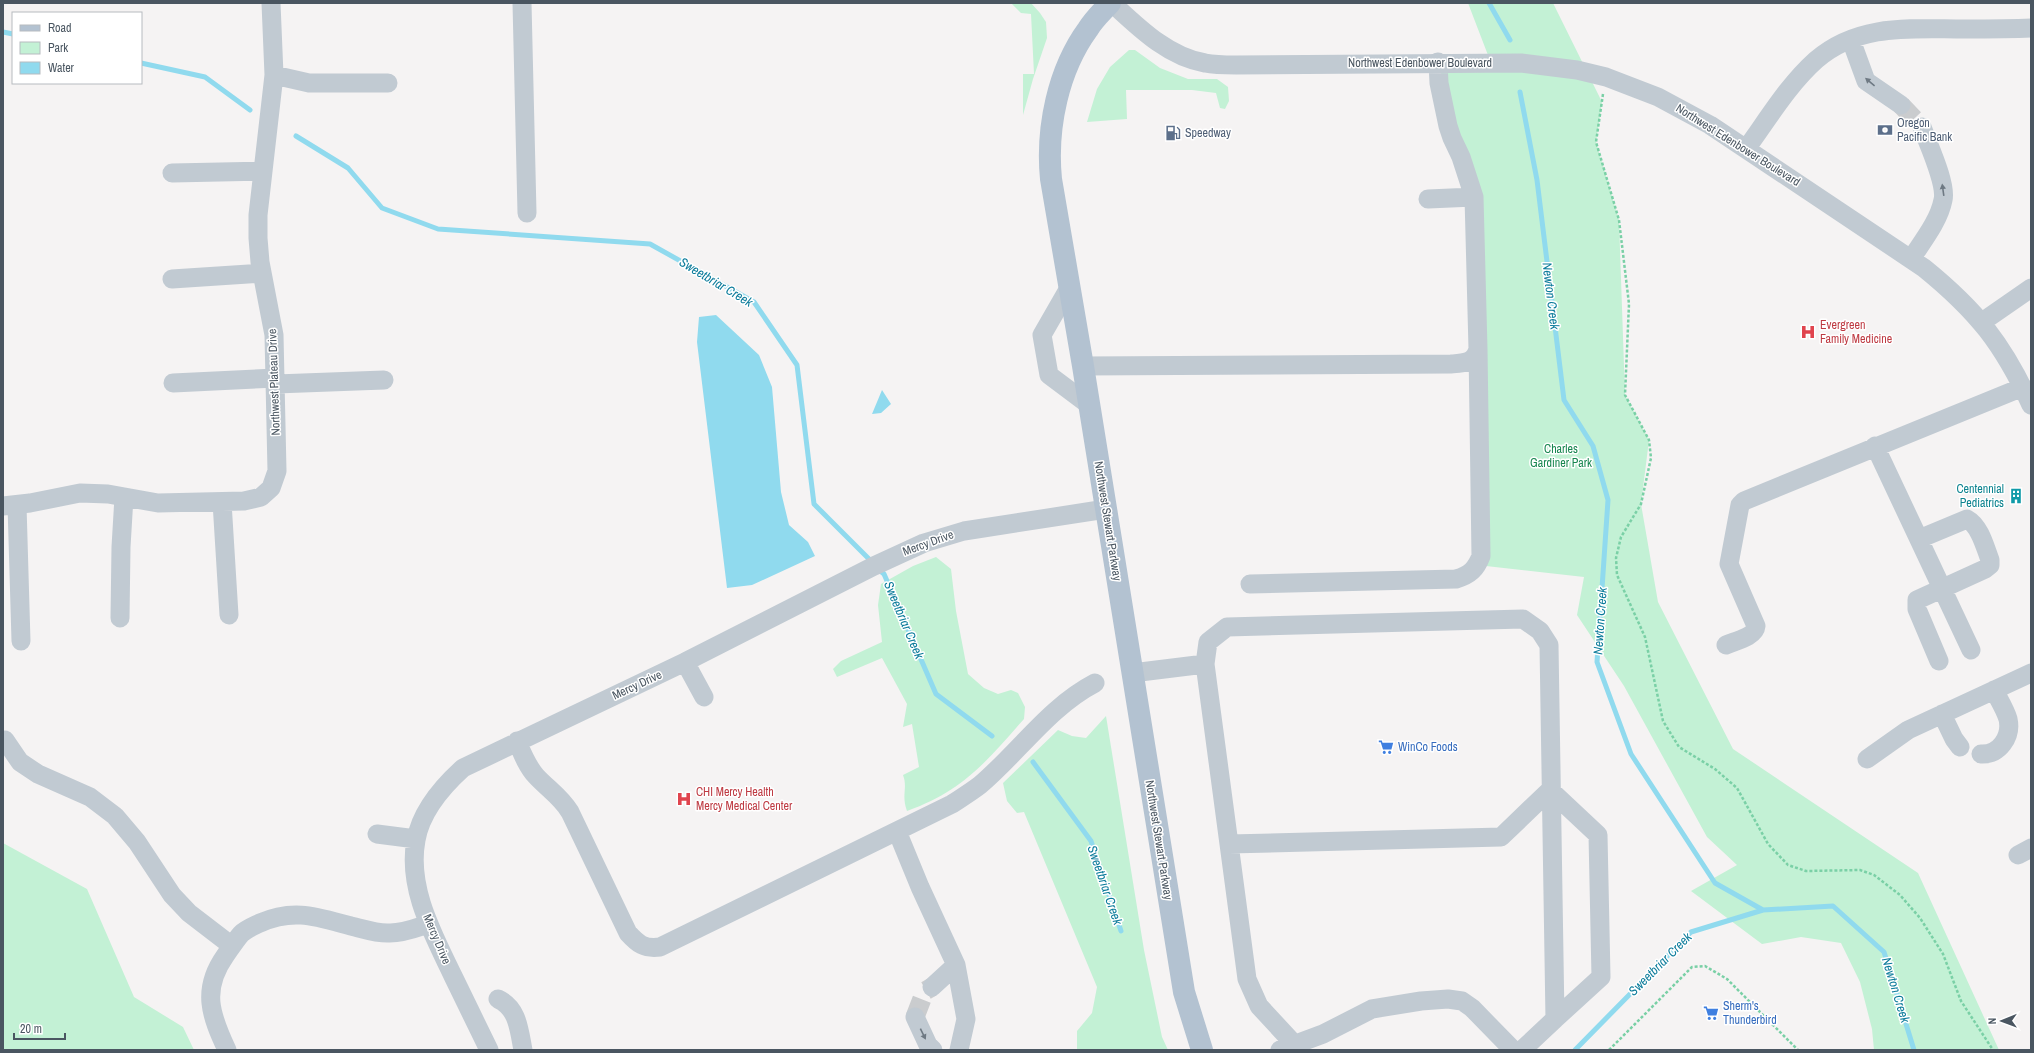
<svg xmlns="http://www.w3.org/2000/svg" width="2034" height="1053" font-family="'Archivo Narrow',sans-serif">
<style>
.green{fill:#c3f1d5}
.water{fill:#90daee}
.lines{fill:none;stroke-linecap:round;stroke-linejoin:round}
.stream{stroke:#90daee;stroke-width:5}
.minor-tunnel{stroke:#caccce;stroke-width:19;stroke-dasharray:19 10;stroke-linecap:butt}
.path{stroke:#7ad0a6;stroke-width:2.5;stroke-dasharray:3 2;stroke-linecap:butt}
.minor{stroke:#c1cad2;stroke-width:19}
.major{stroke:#b3c2d1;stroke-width:22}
.oneway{fill:#6e7983}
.labels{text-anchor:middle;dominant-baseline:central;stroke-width:3;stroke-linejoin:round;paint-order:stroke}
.street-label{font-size:12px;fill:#4a5661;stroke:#fff}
.service-label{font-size:12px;fill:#4e5e75;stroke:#fff;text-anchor:start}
.health-label{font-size:12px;fill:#be3a42;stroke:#fff;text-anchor:start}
.park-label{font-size:12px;fill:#17864f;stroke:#fff}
.culture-label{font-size:12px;fill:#0d838f;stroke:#fff;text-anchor:end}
.shop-label{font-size:12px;fill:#366cbe;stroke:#fff;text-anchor:start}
.water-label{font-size:13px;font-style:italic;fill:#0c7c9b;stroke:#fff}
</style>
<rect width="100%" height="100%" fill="#f5f3f3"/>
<!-- green -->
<path class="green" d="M 1011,3 L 1031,3 L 1040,13 L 1046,22 L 1047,38 L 1033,79 L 1023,115 L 1023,74 L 1034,74 L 1031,14 L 1021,13 Z
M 1468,3 L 1553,3 L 1602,102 L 1596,142 L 1619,220 L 1625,395 L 1649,440 L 1641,504 L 1658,602 L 1733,749 L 1918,873 L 1999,1050 L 1874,1050 L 1872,1029 L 1860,982 L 1841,943 L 1801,937 L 1762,944 L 1691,891 L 1737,865 L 1707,837 L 1624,686 L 1577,615 L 1584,577 L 1477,565 L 1472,186 L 1438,62 L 1491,63 Z
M 1129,50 L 1135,50 L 1160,68 L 1188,79 L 1217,79 L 1228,87 L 1229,101 L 1225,109 L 1220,108 L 1216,93 L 1192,90 L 1126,90 L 1127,119 L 1087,122 L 1097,89 L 1110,67 Z
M 936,557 L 951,569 L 956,611 L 968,674 L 984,688 L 998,694 L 1011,690 L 1018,693 L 1025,707 L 1024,719 C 986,762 963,791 907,811 C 901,795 908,788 903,775 L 919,767 L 912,724 L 903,727 L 907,704 L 882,658 L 837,677 L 833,669 L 841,661 L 882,642 L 878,605 L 881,584 L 913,566 Z
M 1106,716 L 1144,950 L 1162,1037 L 1168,1050 L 1077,1050 L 1077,1031 L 1092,1013 L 1097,987 L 1024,812 L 1017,813 L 1007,801 L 1003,783 L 1058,730 L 1072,736 L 1086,738 Z
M 3,843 L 87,889 L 134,997 L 183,1027 L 194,1050 L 3,1050 Z"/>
<!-- water -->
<path class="water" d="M 716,315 L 759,355 L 772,387 L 781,492 L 789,525 L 808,542 L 815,556 L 752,585 L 727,588 L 697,342 L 699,317 Z
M 882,390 L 891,404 L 881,413 L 872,414 Z"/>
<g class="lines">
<!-- stream -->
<path class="stream" d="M 1489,3 L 1510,40
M 3,32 L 13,34
M 141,63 L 205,77 L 250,110
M 1520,92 L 1537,180 L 1564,400 L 1593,446 L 1608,500 L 1597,662 L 1631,754 L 1715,883 L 1763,910 L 1833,906 L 1884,952 L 1914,1050
M 296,136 L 348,168 L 382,208 L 438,229 L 650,244 L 754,302 L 797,365 L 814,504 L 873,563
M 878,569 L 884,574 L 936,694 L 992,736
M 1033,762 L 1091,841 L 1121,931
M 1575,1050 L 1691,932 L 1763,910"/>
<!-- minor-tunnel -->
<path class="minor-tunnel" d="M 1901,105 L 1922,127
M 915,1017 L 925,991 L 932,987"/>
<!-- path -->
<path class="path" d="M 1603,94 L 1596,142 L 1619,220 L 1629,304 L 1625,395 L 1649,440 L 1651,458 L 1641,504 L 1621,537 L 1616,558 L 1617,575 L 1645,637 L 1663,721 L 1679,747 L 1715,769 L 1737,788 L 1768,844 L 1788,865 L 1806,871 L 1860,870 L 1874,875 L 1900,895 L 1920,918 L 1943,954 L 1961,1001 L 1993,1050
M 1609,1050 L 1692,967 L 1705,966 L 1727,979 L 1798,1050"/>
<!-- minor -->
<path class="minor" d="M 522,3 L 527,213
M 1112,3 C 1138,27 1168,57 1205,63 C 1215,65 1226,65 1236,65 L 1521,63 L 1577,70 L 1606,77 L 1658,97 L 1710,125 L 1924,268 C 1977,311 2003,344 2031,405
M 1851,40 L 1866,81 L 1901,105
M 274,75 L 309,83 L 388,83
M 1746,149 C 1768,119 1788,85 1816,60 C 1859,23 1911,29 1964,29 C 1986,29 2009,29 2031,28
M 172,173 L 263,171
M 1428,199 L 1474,197
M 1911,259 C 1922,242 1939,221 1943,200 C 1947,184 1928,144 1922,127
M 172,279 L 262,273
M 1069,288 L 1042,335 L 1049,375 L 1089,405
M 1982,322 L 2031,288
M 1083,366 L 1451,364 C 1464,363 1474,363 1478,349 L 1474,197 L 1461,157 L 1452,138 L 1448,126 L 1439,83 L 1438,62
M 173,383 L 276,378
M 276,384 L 384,380
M 1875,446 L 1971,650
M 222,502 L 229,615
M 17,505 L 21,641
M 3,506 L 30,503 L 80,493 L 108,494 L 158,503 L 244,501 L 261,497 L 271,488 L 277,471 L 274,335 L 260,262 L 258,238 L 258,215 L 274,75 L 271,3
M 1919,539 L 1967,519 C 1980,526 1985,547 1990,560 L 1990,565 L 1985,569 L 1917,600 L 1917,609 L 1939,661
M 1250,584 L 1456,579 C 1470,575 1476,569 1481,556 L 1478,349
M 120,618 L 121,547 L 124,497
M 1726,645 C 1735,641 1755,637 1756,626 L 1729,564 L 1740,505 L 1744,501 L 2023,387
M 685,662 L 704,697
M 1205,664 L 1247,979 L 1259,1006 L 1295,1045
M 1132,673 L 1205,664 L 1208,642 L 1227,627 L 1523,619 L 1540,631 L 1549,645 L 1555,1019 L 1522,1050
M 1942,714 L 1954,739 L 1960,747
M 3,741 L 5,740 L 20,762 L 38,774 L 90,797 L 115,816 L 137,842 L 172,895 L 189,913 L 232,946
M 517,741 C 522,753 527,766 536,776 C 548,789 561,797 570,812 L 628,933 C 638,944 644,949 660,947 L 952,804 C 961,798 971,792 980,785 C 1019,752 1049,707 1095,683
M 1981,754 C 1999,755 2012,737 2008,719 C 2005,709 1999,700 1994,690
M 1867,759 L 1908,730 L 2031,673
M 897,831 L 920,887 L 956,965 L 966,1019 L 959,1050
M 377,834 L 416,839
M 1229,844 L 1501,837 L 1550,790 L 1598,835 L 1601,977 L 1555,1019
M 2018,855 L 2031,848
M 932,987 L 956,965
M 498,999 C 518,1008 519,1030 523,1050
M 915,1017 L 928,1045 L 933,1050
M 227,1050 C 211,1016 201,990 225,956 C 230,949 235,941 241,934 C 246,929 254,926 260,923 C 294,908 317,917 351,926 C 364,929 377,934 390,933 C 403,933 416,928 428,924
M 489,1050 C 477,1025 465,1001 453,976 C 433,934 407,888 416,840 C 421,811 442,787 463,768 L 685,662 L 874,566 L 924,543 L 964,531 L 1106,509
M 1280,1050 L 1323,1034 L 1372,1009 L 1421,1001 L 1448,999 L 1462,1001 L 1472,1008 L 1513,1050"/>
<!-- major -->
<path class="major" d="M 1110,3 C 1103,11 1094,19 1088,29 C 1058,70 1046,128 1051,179 L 1083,366 L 1184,992 L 1202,1050"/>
</g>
<!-- one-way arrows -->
<defs><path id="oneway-solid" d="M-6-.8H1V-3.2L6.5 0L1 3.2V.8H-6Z"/></defs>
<g class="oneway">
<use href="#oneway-solid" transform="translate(1870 82) rotate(-140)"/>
<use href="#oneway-solid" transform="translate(1943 190) rotate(-98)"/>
<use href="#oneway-solid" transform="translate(923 1034) rotate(64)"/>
</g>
<!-- icons -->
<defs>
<g id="bank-bare" transform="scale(1.2)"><path d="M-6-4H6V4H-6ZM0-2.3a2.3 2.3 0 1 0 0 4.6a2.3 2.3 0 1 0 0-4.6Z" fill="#5c6f8a" stroke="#fff" stroke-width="2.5" paint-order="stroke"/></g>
<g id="fuel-bare" transform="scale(1.2)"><path d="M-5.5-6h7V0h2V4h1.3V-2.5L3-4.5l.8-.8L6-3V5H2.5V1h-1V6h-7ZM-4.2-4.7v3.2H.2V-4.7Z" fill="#5c6f8a" stroke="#fff" stroke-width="2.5" paint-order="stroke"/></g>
<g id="hospital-bare" transform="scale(1.2)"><path d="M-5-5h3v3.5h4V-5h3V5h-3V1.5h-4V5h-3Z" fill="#e0444e" stroke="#fff" stroke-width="2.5" paint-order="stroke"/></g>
<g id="building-bare" transform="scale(1.2)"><path d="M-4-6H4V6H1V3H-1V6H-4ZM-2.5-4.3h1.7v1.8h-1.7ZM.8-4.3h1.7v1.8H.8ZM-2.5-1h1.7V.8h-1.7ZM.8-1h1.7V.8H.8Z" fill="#0f9aa8" stroke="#fff" stroke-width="2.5" paint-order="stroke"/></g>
<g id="supermarket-bare" transform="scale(1.2)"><path d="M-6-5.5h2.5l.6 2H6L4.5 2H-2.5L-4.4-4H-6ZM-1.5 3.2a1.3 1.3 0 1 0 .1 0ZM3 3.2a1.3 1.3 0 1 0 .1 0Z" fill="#3f7fe0" stroke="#fff" stroke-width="2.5" paint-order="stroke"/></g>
</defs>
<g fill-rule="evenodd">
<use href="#bank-bare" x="1885" y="130"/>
<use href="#fuel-bare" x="1173" y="133"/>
<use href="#hospital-bare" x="1808" y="332"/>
<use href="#building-bare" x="2016" y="496"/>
<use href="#supermarket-bare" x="1386" y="747"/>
<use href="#hospital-bare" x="684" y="799"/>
<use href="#supermarket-bare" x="1711" y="1013"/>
</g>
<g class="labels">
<!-- street labels -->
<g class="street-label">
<text x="1420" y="63">Northwest Edenbower Boulevard</text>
<text transform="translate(1738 145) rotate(32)">Northwest Edenbower Boulevard</text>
<text transform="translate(274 382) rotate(-92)">Northwest Plateau Drive</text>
<text transform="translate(1108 521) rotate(81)">Northwest Stewart Parkway</text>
<text transform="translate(928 543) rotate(-20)">Mercy Drive</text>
<text transform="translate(637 685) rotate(-25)">Mercy Drive</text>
<text transform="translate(1159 840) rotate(81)">Northwest Stewart Parkway</text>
<text transform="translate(437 939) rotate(67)">Mercy Drive</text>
</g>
<!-- service labels -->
<g class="service-label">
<text x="1897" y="123">Oregon<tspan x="1897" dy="14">Pacific Bank</tspan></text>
<text x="1185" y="133">Speedway</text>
</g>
<!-- health labels -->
<g class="health-label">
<text x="1820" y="325">Evergreen<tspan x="1820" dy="14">Family Medicine</tspan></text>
<text x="696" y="792">CHI Mercy Health<tspan x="696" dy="14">Mercy Medical Center</tspan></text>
</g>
<!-- park labels -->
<g class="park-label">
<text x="1561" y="449">Charles<tspan x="1561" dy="14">Gardiner Park</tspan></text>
</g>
<!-- culture labels -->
<g class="culture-label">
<text x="2004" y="489">Centennial<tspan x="2004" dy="14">Pediatrics</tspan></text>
</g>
<!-- shop labels -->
<g class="shop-label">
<text x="1398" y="747">WinCo Foods</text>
<text x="1723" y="1006">Sherm's<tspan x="1723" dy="14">Thunderbird</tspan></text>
</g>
<!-- water labels -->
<g class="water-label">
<text transform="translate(716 282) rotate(31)">Sweetbriar Creek</text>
<text transform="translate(1551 296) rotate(83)">Newton Creek</text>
<text transform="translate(904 620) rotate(67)">Sweetbriar Creek</text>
<text transform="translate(1600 621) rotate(-86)">Newton Creek</text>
<text transform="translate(1105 885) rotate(71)">Sweetbriar Creek</text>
<text transform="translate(1660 964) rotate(-45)">Sweetbriar Creek</text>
<text transform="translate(1896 990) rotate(73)">Newton Creek</text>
</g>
</g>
<!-- border -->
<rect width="2034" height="1053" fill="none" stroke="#4a5661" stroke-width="8"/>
<!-- legend -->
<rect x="12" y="12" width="130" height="72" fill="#ffffff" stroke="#b7bbc0"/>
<rect x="20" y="25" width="20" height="6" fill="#b3c2d1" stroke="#b7bbc0"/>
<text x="48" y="32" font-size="12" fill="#4a5661">Road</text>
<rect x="20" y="42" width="20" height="12" fill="#c3f1d5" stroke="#b7bbc0"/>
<text x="48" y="52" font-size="12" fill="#4a5661">Park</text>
<rect x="20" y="62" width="20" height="12" fill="#90daee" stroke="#b7bbc0"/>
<text x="48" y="72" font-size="12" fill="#4a5661">Water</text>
<!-- north arrow -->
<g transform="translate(2002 1021) rotate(269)" stroke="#ffffff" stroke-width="3" paint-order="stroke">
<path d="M0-3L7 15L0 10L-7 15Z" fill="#4a5661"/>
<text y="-6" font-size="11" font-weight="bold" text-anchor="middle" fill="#4a5661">N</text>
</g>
<!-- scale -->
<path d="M14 1033v6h51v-6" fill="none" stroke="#4a5661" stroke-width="2"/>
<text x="20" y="1033" font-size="12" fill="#4a5661" stroke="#ffffff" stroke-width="3" paint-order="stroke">20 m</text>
</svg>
